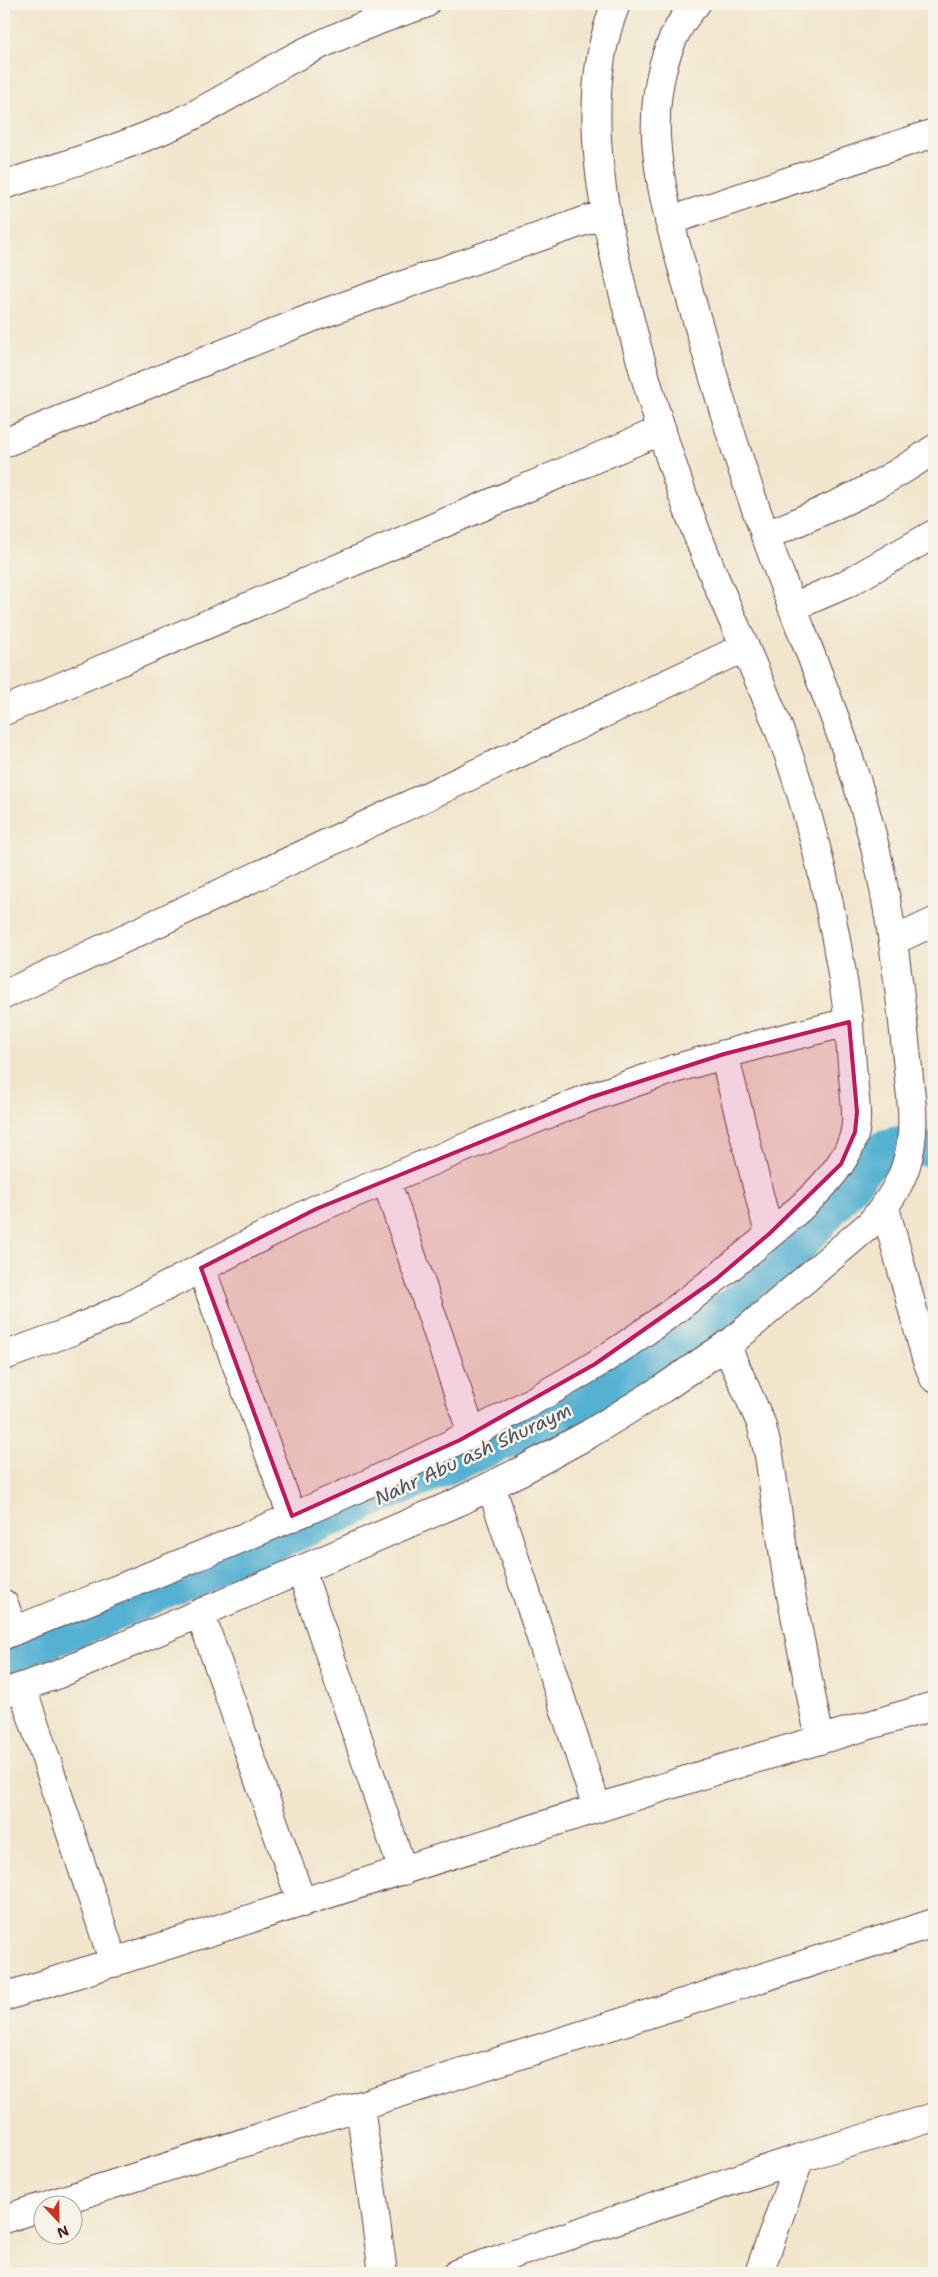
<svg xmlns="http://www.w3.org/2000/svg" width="938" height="2277" font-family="'Shantell Sans',sans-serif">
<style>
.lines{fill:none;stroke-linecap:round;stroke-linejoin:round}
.canal{stroke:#54b1d2;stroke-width:35}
.street-casing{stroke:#633d43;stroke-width:30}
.street{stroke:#fff;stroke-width:28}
.marked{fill:#c2185b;fill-opacity:0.2;stroke:#c2185b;stroke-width:4;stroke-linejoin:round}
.labels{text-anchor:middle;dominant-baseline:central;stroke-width:5;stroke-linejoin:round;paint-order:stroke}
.water-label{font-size:19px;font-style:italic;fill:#4e5265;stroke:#f7f3e8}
</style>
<rect width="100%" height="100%" fill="#f7f3e8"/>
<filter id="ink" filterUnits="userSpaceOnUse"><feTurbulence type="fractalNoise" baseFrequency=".02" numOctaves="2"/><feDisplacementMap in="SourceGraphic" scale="10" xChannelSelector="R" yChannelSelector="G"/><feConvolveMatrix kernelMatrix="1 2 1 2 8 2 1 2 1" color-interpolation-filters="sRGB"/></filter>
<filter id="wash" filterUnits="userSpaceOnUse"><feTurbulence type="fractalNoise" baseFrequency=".0096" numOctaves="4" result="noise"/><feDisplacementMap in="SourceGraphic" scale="20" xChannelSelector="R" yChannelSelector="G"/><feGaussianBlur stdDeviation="1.12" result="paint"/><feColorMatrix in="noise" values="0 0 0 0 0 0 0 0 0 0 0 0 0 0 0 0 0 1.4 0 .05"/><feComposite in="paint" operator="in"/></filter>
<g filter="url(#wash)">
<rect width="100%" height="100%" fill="#f1e5cb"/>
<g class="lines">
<!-- canal -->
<path class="canal" d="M 4,1658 L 81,1629 L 563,1416 L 708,1322 L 779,1271 L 883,1148 L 895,1144 L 934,1150"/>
</g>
</g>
<g filter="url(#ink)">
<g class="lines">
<!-- street casing -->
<g class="street-casing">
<path id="street" d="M 4,185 C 61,166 120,149 176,124 C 210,108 242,88 275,68 C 322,41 373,21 425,4
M 669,221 L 934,133
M 4,443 L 316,316 L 607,213
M 765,536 C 823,511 884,486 934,449
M 793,607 L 846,584 L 934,534
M 4,711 L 662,430
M 893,941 L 934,922
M 4,995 L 745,647
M 724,1054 L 769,1234
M 386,1180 L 472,1434
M 885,1208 L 926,1358 L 934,1378
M 201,1268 L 292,1516
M 726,1345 L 761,1423 L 769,1455 L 786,1570 L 820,1740
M 4,1356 L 72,1331 L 126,1307 L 316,1209 L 505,1131 L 589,1098 L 674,1069 L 761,1044 L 849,1022
M 491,1486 L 597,1808
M 301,1570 L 403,1871
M 4,1604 L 14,1631
M 200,1613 L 302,1903
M 4,1635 C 202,1554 406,1479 590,1368 C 649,1332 704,1289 757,1245 C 790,1217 846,1175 855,1131 C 858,1116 855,1102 854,1087 C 851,1058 850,1029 846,1000 C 834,918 816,835 789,756 C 766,691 735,628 709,564 C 680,494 657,420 637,347 C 610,242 573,108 616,4
M 22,1687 L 114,1963
M 4,1693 L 54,1676 L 456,1503 L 523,1470 L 589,1434 L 662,1389 L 734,1340 L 869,1225 C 905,1186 917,1150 911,1097 C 901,1004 893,910 868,820 C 842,725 802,637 769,545 C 740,468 717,389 694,310 C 679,254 659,196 656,137 C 654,91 664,38 696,4
M 4,1997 L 724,1768 L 934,1706
M 360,2106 L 383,2273
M 51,2204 L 934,1923
M 4,2219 L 42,2207
M 458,2273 L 800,2158 L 934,2117
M 759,2273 L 800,2158"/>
</g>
<!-- street -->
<use href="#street" class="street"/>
</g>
</g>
<!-- marked area -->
<path class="marked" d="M 849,1022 L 857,1112 L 855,1132 L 841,1164 L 769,1234 L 716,1279 L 595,1364 L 460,1440 L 292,1516 L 201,1268 L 316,1209 L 589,1098 L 724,1054 Z"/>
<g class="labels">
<!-- water labels -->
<g class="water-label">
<text transform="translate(473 1454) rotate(-25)">Nahr Abu ash Shuraym</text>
</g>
</g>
<!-- margin -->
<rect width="938" height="2277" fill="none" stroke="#f7f3e8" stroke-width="20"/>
<!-- north arrow -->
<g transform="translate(58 2220) rotate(158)"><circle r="24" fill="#f7f3e8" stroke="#b29e9c"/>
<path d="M0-4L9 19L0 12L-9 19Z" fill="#c8321e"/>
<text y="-8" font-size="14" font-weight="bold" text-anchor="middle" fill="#4a1f2b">N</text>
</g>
</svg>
